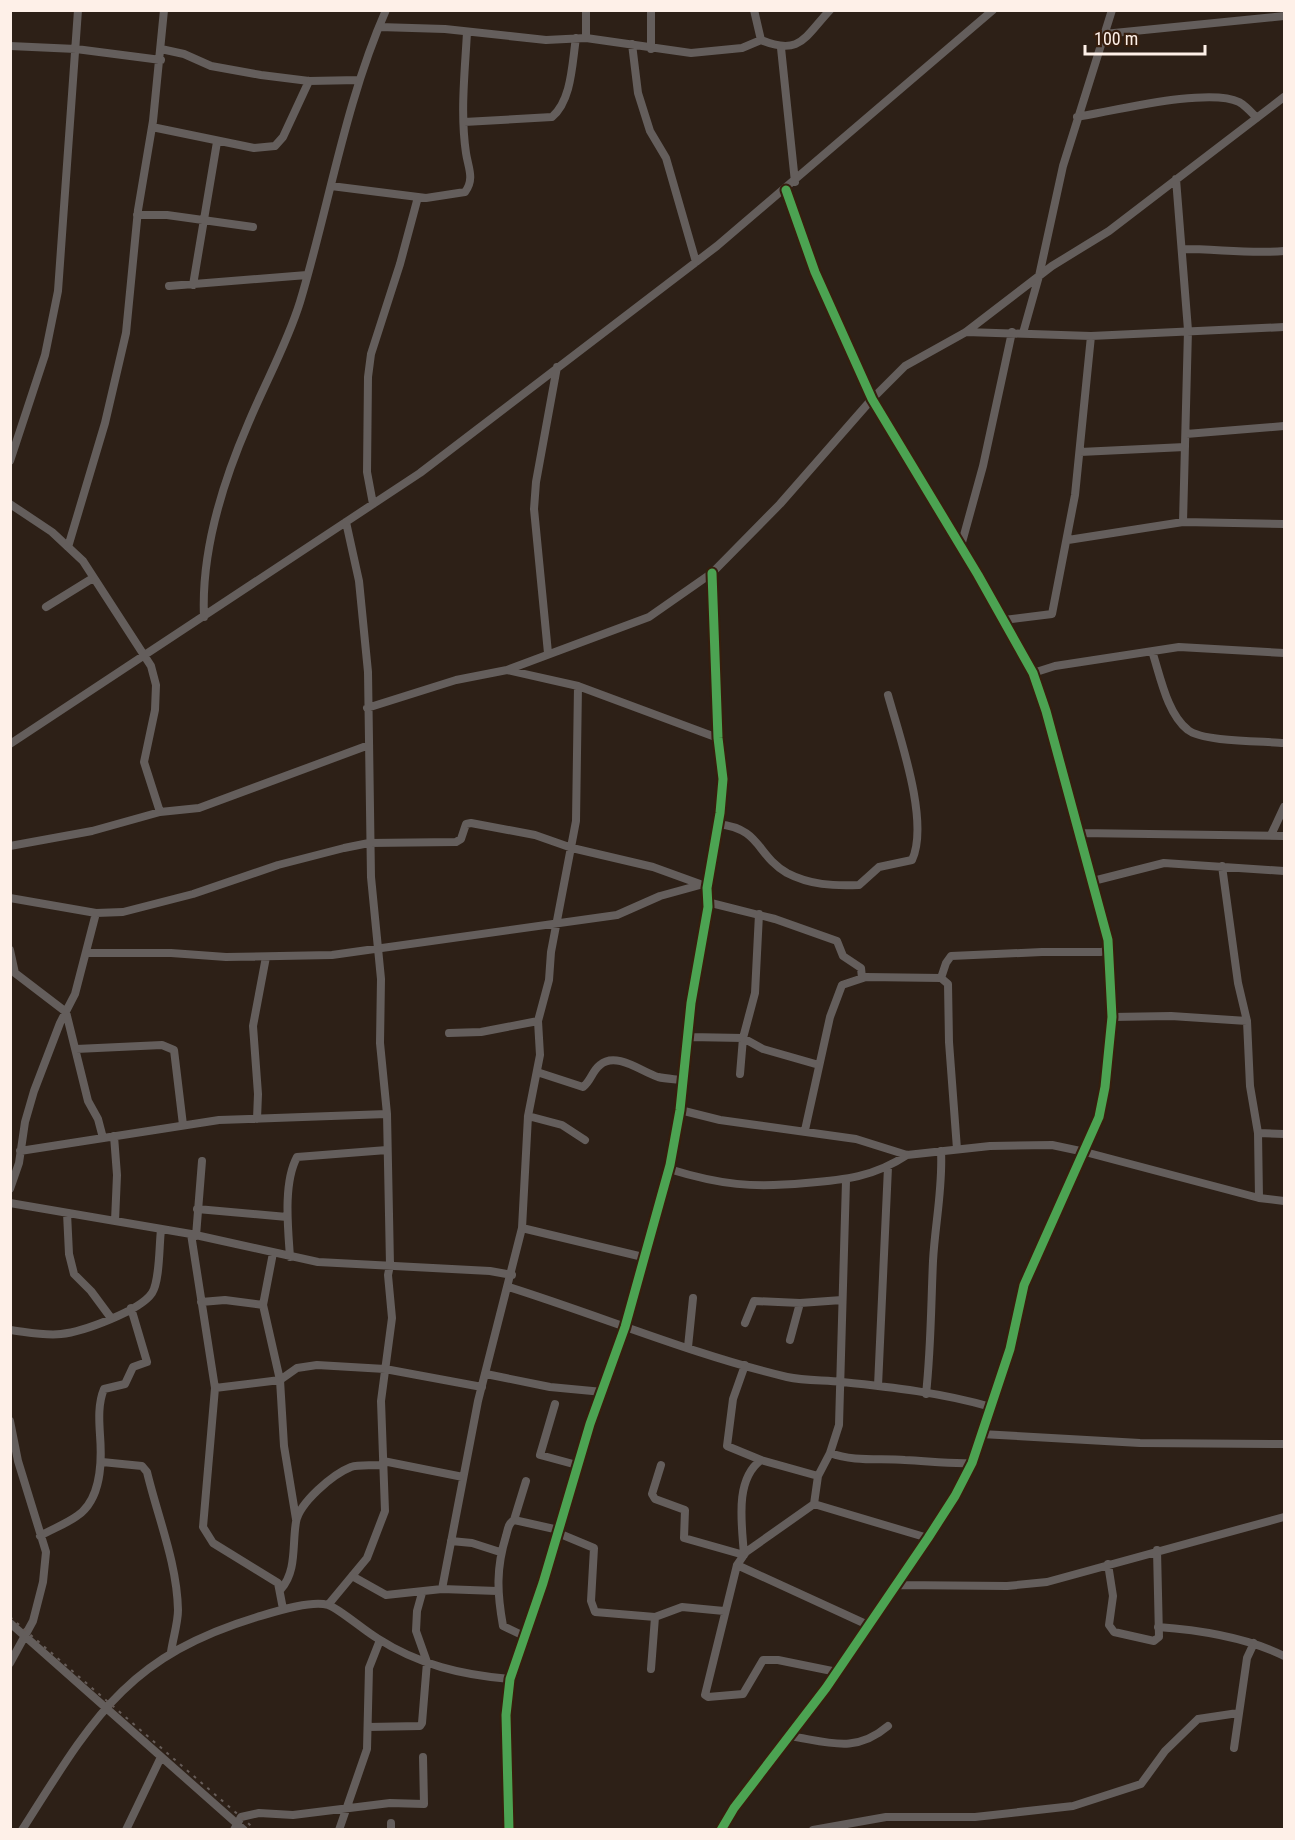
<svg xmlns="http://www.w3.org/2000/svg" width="1295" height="1840" font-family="'Roboto Condensed',sans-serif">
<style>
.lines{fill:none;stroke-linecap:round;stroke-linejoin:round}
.minor{stroke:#645e5c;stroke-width:8}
.rail{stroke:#665c58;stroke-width:2;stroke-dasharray:3 6;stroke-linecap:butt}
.cycleway-casing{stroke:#361e0e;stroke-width:13}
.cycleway{stroke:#4ca352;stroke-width:9}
</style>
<rect width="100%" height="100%" fill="#2d2017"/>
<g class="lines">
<!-- minor -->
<path class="minor" d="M 651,10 L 651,49
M 754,10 L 761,40 C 800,56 804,38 830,10
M 379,27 L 445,29 L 546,40 L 586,38 L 691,53 L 742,48 L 761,40
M 1104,34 L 1284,16
M 586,38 L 586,10
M 632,44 L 638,93 L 650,131 L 666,158 L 696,262
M 10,46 L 76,49 L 161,60
M 781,48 L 795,182
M 161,49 L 184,54 L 211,66 L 261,75 L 309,81 L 359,80
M 1077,117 C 1114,111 1209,87 1239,102 C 1246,106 1252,113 1257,118
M 464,122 L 552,117 C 572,100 572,63 576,38
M 152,127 L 254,148 L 275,146 L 283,137 L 309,81
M 1176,179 L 1188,330 L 1183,522
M 331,186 L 426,198 L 465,192 C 475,179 468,167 466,153 C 460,113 465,71 467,32
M 137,215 L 167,215 L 253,227
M 1183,249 C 1217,249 1251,254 1284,251
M 193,285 L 217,142
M 169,286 L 307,275
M 966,332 L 1091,336 L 1284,327
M 1023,333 L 1039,276 L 1063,166 L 1112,10
M 1186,434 L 1284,426
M 1080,452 L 1185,447
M 10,461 L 45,355 L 58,291 L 78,10
M 10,504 L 52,532 L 83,561 L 151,666 L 156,685 L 155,710 L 144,762 L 160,812
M 373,504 L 367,472 L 368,377 L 371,354 L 400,264 L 418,197
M 1068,540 L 1183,522 L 1284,524
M 961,546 L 983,466 L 1012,332
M 68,547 L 105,423 L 126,333 L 138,210 L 153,121 L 164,10
M 46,607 L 93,578
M 204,617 C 201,551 222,484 248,424 C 265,383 287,344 300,302 C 329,206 345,103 386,10
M 1004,620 L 1052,614 L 1075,495 L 1091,336
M 1152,651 C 1160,675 1167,714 1188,730 C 1203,742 1263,741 1284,743
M 548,653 L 534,509 L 536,482 L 557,367
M 507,670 L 578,686 L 718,738
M 1033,673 L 1055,666 L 1179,647 L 1284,653
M 367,708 L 456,680 L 507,670 L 649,617 L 712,573 L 780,504 L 872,399 L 905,366 L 966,332 L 1052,266 L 1109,231 L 1284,97
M 10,744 L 420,473 L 717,246 L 993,10
M 718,824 C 762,829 755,854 787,873 C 810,885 833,886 859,885 L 879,867 L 912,860 C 930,822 899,735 888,695
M 1080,833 L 1284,836
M 1271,835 L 1284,807
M 10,846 L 92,831 L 160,812 L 199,808 L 369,745
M 1222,866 L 1238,983 L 1247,1021 L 1250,1086 L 1258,1133 L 1259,1198
M 1093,881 L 1164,863 L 1284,871
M 10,898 L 96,913 L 123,912 L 193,894 L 278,865 L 344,848 L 369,843 L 456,842 L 461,839 L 466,824 L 471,823 L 535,835 L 572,848 L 653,867 L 700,884
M 707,902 L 775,919 L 837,941 L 843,956 L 861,968 L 862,978
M 10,950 L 15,973 L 66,1012 L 88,1101 L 98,1119 L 103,1138
M 87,953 L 171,953 L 226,957 L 332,955 L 617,915 L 660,896 L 700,885
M 941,978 L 946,963 L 951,956 L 1042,952 L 1101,952 L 1108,950
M 1112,1017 L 1171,1016 L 1247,1021
M 449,1033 L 481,1032 L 538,1021
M 689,1037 L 743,1038 L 763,1049 L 819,1065
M 76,1049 L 162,1045 L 174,1050 L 183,1125
M 537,1072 L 583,1087 C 591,1081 592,1071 600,1065 C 616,1051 642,1072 658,1077 C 666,1079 675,1079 682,1080
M 740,1074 L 743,1038 L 755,993 L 759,914
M 680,1110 L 720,1120 L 856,1139 L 907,1155 L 990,1146 L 1052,1145 L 1085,1152 L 1259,1198 L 1284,1201
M 528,1116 L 562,1125 L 585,1140
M 257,1119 L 258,1094 L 253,1026 L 266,957
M 805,1130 L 830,1017 L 842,985 L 866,977 L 941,978 L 948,984 L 949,1042 L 957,1149
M 1258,1133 L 1284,1134
M 114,1136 L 117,1175 L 115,1221
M 20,1151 L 219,1120 L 387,1114
M 669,1169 C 721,1185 752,1188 806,1183 C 844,1180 874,1177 907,1155
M 10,1189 L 19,1163 L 25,1122 L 34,1091 L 60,1023 L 75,994 L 96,913
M 10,1203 L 191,1234 L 318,1262 L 490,1271 L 512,1275
M 197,1209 L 287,1217
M 67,1213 L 69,1254 L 74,1274 L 91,1291 L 111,1318
M 522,1228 L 643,1257
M 191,1234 L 215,1388 L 203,1527 L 213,1543 L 278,1583 L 283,1609
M 196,1236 L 202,1161
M 273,1253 L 263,1305 L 280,1380 L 284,1446 L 296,1519
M 290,1257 C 288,1228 283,1183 297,1157 L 387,1150
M 509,1287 C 601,1316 694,1355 787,1377 C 805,1381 824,1380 842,1382 C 891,1387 943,1393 991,1407
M 201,1302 L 225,1300 L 263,1305
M 745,1323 L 754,1301 L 800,1303 L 842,1300
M 10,1330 C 27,1332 45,1336 61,1334 C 82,1332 140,1311 152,1293 C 160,1281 159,1245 161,1230
M 790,1340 L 800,1303
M 688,1347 L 693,1298
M 745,1365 L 733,1399 L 727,1446 L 761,1460 L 818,1476
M 486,1374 L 550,1387 L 603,1392
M 878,1386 L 888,1167
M 215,1388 L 280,1380 L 297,1368 L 317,1365 L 385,1369 L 482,1387
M 926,1394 C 931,1349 931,1305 933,1261 C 935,1224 943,1188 941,1151
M 555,1404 L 540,1455 L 577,1465
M 10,1421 L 18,1461 L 46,1552 L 43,1582 L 33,1621 L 10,1663
M 981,1434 L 1140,1443 L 1284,1444
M 830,1453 C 854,1462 880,1458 905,1460 C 928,1461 949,1464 972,1463
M 383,1461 L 463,1477
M 102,1462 L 142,1466 L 147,1472 C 158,1518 177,1563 178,1610 C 178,1623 173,1638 171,1652
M 661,1465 L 652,1494 L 655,1499 L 685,1510 L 684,1538 L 744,1555 C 742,1525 734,1480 761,1460
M 814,1504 L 928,1538
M 514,1520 L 526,1481
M 558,1533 L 594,1548 L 591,1601 L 595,1612 L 655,1617 L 682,1607 L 724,1611
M 40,1536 C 52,1529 66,1524 77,1516 C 102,1499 102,1461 100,1435 C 99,1420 98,1403 104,1389 L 125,1384 L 133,1367 L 147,1362 L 131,1308
M 451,1541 L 472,1543 L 500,1552
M 1108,1564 L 1113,1596 L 1109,1625 L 1114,1632 L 1154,1641 L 1159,1637 L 1157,1550
M 737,1565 L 868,1625
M 352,1576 L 386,1595 L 442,1589 L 497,1591
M 896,1585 L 1007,1586 L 1047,1582 L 1284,1517
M 281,1589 C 297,1571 292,1545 296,1522 C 299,1503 333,1474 351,1467 C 360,1464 373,1466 383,1465
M 442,1589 L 478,1401 L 522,1228 L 528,1116 L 540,1055 L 538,1021 L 549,980 L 551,952 L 576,821 L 578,686
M 328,1605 L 367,1558 L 385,1511 L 381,1401 L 392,1318 L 388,1275 L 390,1265 L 387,1114 L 380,1043 L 381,979 L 371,877 L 368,672 L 359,581 L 346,522
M 10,1623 L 244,1830
M 1158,1627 C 1200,1630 1246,1637 1284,1656
M 524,1636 L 503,1626 C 497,1593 496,1568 506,1536 C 508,1529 508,1524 514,1520 L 559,1530
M 651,1669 L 655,1617
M 837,1672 L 778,1660 L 763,1660 L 743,1694 L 708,1697 L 705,1695 L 737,1565 L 746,1552 L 814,1504 L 818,1476 L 830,1453 L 839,1425 L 846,1181
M 368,1727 L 420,1726 L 422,1723 L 427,1662 L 416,1631 L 417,1611 L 422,1593
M 789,1736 C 829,1742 855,1754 888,1726
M 1234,1748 L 1247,1658 L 1254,1643
M 22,1830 C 92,1720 125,1657 257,1617 C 274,1612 311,1600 328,1605 C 337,1607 366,1632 377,1638 C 419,1665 462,1675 510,1679
M 126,1830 L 161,1757
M 234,1830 L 241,1817 L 259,1813 L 293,1815 L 390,1803 L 424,1804 L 423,1757
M 339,1830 L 367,1749 L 369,1668 L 380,1640
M 391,1830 L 391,1823
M 509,1830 L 506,1715 L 510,1679 L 543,1583 L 590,1424 L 625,1327 L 670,1165 L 680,1110 L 691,1003 L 708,907 L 707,888 L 720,813 L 723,779 L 718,738 L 712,573
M 721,1830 L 734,1808 L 826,1688 L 928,1538 L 955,1496 L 972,1463 L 1010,1349 L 1024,1285 L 1099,1117 L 1105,1087 L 1112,1017 L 1108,940 L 1046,711 L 1033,673 L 978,575 L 872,399 L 815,272 L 786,190
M 813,1830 L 886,1817 L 975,1817 L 1073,1806 L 1141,1784 L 1165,1751 L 1198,1719 L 1238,1713"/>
<!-- rail -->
<path class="rail" d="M 10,1617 L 256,1830"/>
<!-- cycleway casing -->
<g class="cycleway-casing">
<path id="cycleway" d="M 509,1830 L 506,1715 L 510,1679 L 543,1583 L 590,1424 L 625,1327 L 670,1165 L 680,1110 L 691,1003 L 708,907 L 707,888 L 720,813 L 723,779 L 718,738 L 712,573
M 721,1830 L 734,1808 L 826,1688 L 928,1538 L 955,1496 L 972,1463 L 1010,1349 L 1024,1285 L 1099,1117 L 1105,1087 L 1112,1017 L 1108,940 L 1046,711 L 1033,673 L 978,575 L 872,399 L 815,272 L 786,190"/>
</g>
<!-- cycleway -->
<use href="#cycleway" class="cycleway"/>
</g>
<!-- border -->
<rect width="1295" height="1840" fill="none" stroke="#fef0e8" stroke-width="24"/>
<!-- scale -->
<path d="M1085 45v9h120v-9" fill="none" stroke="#fef0e8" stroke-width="3"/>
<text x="1094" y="45" font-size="18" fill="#fef0e8" stroke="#361e0e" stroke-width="4.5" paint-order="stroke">100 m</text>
</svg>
